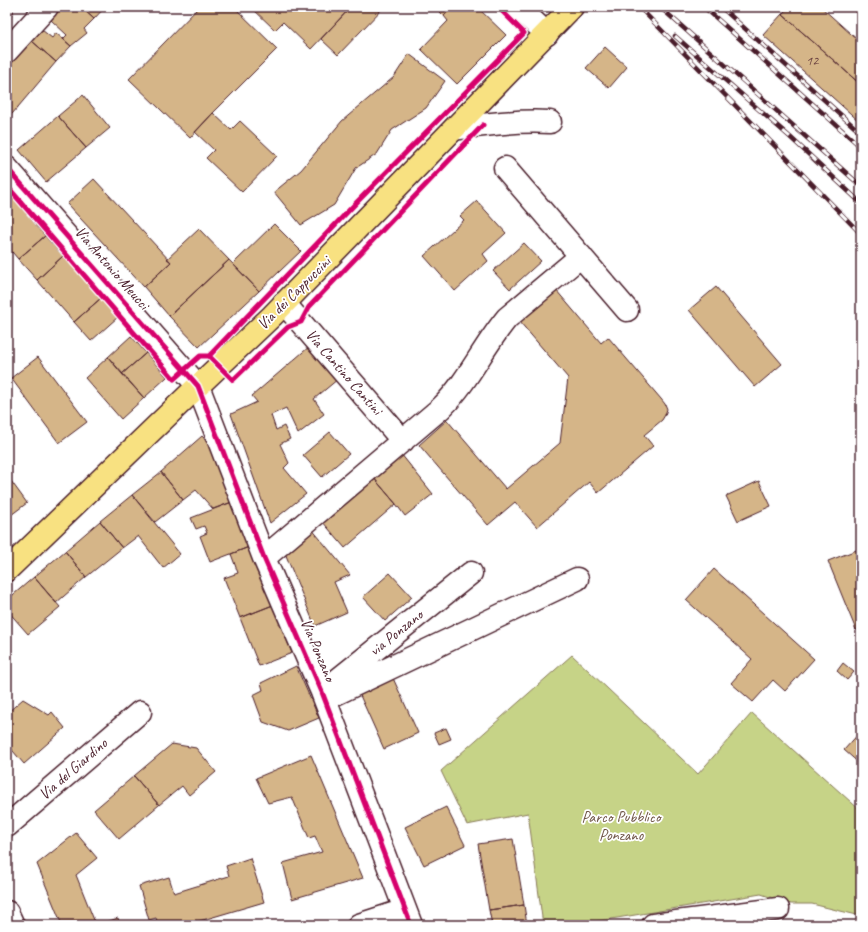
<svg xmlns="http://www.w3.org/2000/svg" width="868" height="932" font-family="Caveat,sans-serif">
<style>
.green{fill:#c6d387;stroke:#887959}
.building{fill:#d5b588;stroke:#4a1f2b}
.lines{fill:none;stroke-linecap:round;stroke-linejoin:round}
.minor-casing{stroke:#4a1f2b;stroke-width:25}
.major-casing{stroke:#4a1f2b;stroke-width:25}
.minor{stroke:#fff;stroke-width:22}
.major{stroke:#f8e181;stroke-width:22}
.rail-casing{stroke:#4a1f2b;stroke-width:4.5}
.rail{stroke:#fff;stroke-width:3;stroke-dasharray:9;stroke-linecap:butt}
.cycleway-casing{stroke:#fff;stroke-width:8}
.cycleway{stroke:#d6006c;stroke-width:5}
.labels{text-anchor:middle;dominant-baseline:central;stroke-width:3.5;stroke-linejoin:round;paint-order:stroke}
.number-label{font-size:14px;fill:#6d4442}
.street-label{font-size:16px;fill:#4a1f2b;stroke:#fff}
.park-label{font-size:16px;fill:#6f5547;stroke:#fff}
</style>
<rect width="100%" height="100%" fill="#fff"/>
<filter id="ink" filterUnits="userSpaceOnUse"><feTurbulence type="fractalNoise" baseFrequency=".025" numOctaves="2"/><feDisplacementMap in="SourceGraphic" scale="8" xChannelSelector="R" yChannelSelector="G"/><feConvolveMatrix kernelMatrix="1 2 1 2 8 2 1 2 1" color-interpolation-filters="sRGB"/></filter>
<g filter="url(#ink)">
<!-- green -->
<path class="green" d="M 572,655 L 698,774 L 752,713 L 861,811 L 861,916 L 812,904 L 791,904 L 761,894 L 575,925 L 543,925 L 528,813 L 467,825 L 441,771 Z"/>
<!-- building -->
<path class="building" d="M 7,7 L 9,7 L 14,12 L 7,20 Z
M 62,7 L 81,7 L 94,19 L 84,29 L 87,33 L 71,46 L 63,39 L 67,35 L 51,20 Z
M 81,7 L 105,7 L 94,19 Z
M 199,7 L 234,7 L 277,49 L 213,113 L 190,138 L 129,79 Z
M 251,7 L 351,7 L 311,49 L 283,22 L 275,30 Z
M 351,7 L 384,7 L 338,55 L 321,39 Z
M 435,7 L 452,7 L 444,16 Z
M 452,7 L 477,7 L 506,35 L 457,84 L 421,49 L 448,21 L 444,16 Z
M 789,7 L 821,7 L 861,43 L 861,85 L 782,14 Z
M 782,14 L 861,85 L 861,123 L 763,35 Z
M 42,30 L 52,38 L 56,33 L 71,46 L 56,62 L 32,41 Z
M 32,41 L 56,62 L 7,120 L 7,68 Z
M 605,47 L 627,67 L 609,88 L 586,68 Z
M 409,54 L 445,81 L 426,108 L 392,130 L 377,154 L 356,168 L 334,205 L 301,225 L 274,192 L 301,170 L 342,121 L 394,77 Z
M 83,95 L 110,128 L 86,148 L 58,116 Z
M 213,113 L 231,130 L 240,121 L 277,156 L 242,192 L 206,158 L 214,150 L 195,132 Z
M 58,116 L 86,148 L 46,182 L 19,150 Z
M 94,179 L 171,262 L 144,287 L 67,204 Z
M 11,195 L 45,236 L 18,259 L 7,246 L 7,198 Z
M 477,201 L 506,233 L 483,254 L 488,261 L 455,291 L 424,256 L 464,220 L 460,216 Z
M 274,224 L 301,251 L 259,291 L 233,264 Z
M 199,229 L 229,260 L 169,316 L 144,287 L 171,262 L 167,259 Z
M 45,236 L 63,256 L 37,280 L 18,259 Z
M 524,243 L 541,261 L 510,289 L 493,271 Z
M 63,256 L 101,298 L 74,322 L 37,280 Z
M 229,260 L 259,291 L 199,347 L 169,316 Z
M 716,287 L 782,364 L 755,387 L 689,310 Z
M 556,290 L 601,343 L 608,337 L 661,399 L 665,404 L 667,409 L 665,415 L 662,420 L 644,435 L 653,446 L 598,493 L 589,482 L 537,527 L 515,502 L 488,525 L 419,445 L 447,420 L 506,489 L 560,443 L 568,378 L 519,321 Z
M 101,298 L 118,317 L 91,341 L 74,322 Z
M 131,336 L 146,353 L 122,374 L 108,357 Z
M 310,346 L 338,379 L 314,399 L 324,414 L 298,434 L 286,408 L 271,415 L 276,430 L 284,426 L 290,439 L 280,444 L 289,463 L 284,468 L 306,494 L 270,523 L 231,414 L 257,402 L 252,396 Z
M 146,353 L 167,377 L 144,398 L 122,374 Z
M 38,357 L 87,422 L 59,443 L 11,378 Z
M 108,357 L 144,398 L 121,419 L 85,378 Z
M 330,432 L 349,454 L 322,477 L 303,455 Z
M 202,436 L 212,447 L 232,502 L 213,509 L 196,490 L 183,500 L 161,472 Z
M 401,454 L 433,494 L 405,516 L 396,504 L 373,477 Z
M 161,472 L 183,500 L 155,522 L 132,495 Z
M 373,477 L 396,504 L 345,548 L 322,521 Z
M 11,481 L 27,503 L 7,518 L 7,484 Z
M 759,481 L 771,506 L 738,521 L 726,496 Z
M 132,495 L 180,554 L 163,568 L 138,536 L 122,548 L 100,521 Z
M 232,502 L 249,547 L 210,562 L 200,536 L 207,533 L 204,526 L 196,529 L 191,518 Z
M 100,521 L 122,548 L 86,577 L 65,551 Z
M 311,528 L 350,575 L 334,582 L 347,612 L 315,626 L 285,553 Z
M 249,547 L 273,605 L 240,618 L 224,578 L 238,573 L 231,554 Z
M 859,549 L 861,553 L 861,628 L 856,630 L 828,561 Z
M 65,551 L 86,577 L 56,603 L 34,577 Z
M 714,569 L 814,659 L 785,691 L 773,680 L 753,702 L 731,683 L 752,659 L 686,600 Z
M 390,573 L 412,597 L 385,621 L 363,597 Z
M 34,577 L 60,607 L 28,634 L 7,610 L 7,600 Z
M 273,605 L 292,653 L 259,666 L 240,618 Z
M 843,663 L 854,672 L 847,680 L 837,671 Z
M 296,666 L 319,718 L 288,731 L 263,722 L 253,695 L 263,690 L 261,683 Z
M 392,676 L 418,733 L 384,749 L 358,691 Z
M 23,699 L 49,715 L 52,712 L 65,728 L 24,764 L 7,744 L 7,713 Z
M 446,728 L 451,739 L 439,744 L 434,733 Z
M 861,731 L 861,765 L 844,750 Z
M 172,744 L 196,748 L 216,772 L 189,795 L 182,786 L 159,805 L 134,776 Z
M 311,755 L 363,878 L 292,899 L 283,863 L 322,852 L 315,836 L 309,838 L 292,797 L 268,803 L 256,778 Z
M 134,776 L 159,805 L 119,839 L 94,810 Z
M 446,807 L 465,845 L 424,865 L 405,827 Z
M 76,833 L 97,858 L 76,875 L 96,925 L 62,925 L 37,864 Z
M 513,839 L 524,905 L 489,910 L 478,844 Z
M 250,858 L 264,902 L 186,925 L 158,925 L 156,918 L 149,920 L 139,886 L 169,877 L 174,893 L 229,876 L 226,866 Z
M 524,905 L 527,925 L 492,925 L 489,910 Z
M 118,918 L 120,925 L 98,925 Z
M 861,921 L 861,925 L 837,925 Z"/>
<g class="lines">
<!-- minor casing -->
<g class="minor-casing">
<path id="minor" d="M 518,7 L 547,34
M 7,51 L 47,7
M 454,129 C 486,124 518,120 550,122
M 7,168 L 198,386 L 264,558 L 322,692 L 411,925
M 505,168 L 627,310
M 284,303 L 403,441
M 264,558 L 441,408 C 468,382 483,347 507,318 L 581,256
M 325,690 L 471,573
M 325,699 L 577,579
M 7,826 L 140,712
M 7,912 L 13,925
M 359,925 L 405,910
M 653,925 L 778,909"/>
</g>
<!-- major casing -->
<g class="major-casing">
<path id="major" d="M 7,570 L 198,386 L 272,316 L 572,7"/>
</g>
<!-- minor -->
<use href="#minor" class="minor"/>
<!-- major -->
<use href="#major" class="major"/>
<!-- rail casing -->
<g class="rail-casing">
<path id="rail" d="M 639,7 L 861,234
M 660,7 L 861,186
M 704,7 L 861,147
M 721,7 L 861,133
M 675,36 L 790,137 L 861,203"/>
</g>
<!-- rail -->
<use href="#rail" class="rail"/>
<!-- cycleway casing -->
<g class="cycleway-casing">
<path id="cycleway" d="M 7,168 L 198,386 L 264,558 L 322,692 L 411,925
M 7,186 L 174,379 L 200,356 L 209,356 L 356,203 L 524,33 L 498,7
M 209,356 L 233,380 L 288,327 L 301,322 L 309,307 L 483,125"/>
</g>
<!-- cycleway -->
<use href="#cycleway" class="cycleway"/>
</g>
</g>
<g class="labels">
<!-- number labels -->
<g class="number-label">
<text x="812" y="60">12</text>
</g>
<!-- street labels -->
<g class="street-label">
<text transform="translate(112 268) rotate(49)">Via Antonio Meucci</text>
<text transform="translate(294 293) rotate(-45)">Via dei Cappuccini</text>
<text transform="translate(344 372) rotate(49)">Via Cantino Cantini</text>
<text transform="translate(396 633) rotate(-39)">via Ponzano</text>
<text transform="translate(318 650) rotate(67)">Via Ponzano</text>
<text transform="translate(73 769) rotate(-41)">Via del Giardino</text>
</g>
<!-- park labels -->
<g class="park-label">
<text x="621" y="817">Parco Pubblico<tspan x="621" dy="18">Ponzano</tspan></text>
</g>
</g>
<!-- margin -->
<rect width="868" height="932" fill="none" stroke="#fff" stroke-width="24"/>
<rect x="12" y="12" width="844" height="908" fill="none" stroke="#4a1f2b" stroke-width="1.5" filter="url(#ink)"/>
</svg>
